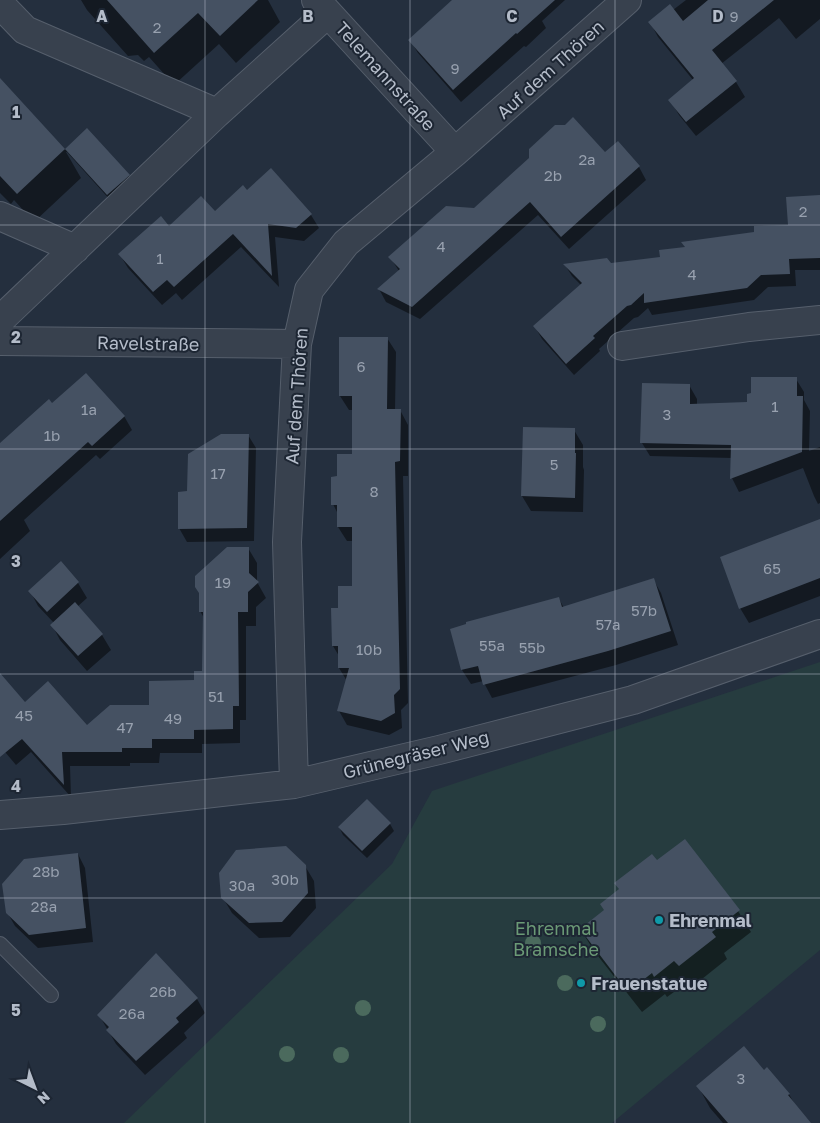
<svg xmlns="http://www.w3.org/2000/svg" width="820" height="1123" font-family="'Golos Text',sans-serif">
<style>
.green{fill:#263c3f}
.shadow{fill:#0007}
.building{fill:#455162}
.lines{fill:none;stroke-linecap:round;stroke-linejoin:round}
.service-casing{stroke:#565f6c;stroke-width:16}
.minor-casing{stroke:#565f6c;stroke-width:30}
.service{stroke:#38414e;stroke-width:14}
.minor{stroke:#38414e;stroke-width:28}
.tree{fill:#4b6a5d}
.grid{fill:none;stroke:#b4bcc9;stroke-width:1;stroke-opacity:0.55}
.culture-dot{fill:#0f9aa8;stroke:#1d2633;stroke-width:2}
.labels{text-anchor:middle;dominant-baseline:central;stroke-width:4;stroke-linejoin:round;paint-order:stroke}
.number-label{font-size:15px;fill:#98a1af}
.street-label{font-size:18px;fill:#b4bcc9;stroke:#1d2633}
.poi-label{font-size:18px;font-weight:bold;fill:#b4bcc9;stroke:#1d2633;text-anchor:start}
.park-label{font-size:18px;fill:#6b9a76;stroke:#1d2633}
.grid-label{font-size:16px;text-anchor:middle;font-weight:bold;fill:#b4bcc9;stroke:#1d2633;stroke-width:4;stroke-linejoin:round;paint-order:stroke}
</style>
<rect width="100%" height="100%" fill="#242f3e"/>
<!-- green -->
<path class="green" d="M 820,662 L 820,950 L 612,1123 L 124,1123 L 392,864 L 432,791 Z"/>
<!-- shadow -->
<path class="shadow" d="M 81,0 L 268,0 L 280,22 L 236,63 L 219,44 L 174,85 L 149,57 L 144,61 L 138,55 L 128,56 L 87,10 Z
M 454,0 L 565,0 L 542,21 L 546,28 L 526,47 L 524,46 L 461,102 L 418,53 L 410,40 Z
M 686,0 L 820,0 L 820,19 L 796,39 L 779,18 L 721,64 L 736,82 L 745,97 L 696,136 L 679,115 L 670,100 L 693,80 L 658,37 L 650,22 L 673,10 Z
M 14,95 L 65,150 L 87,130 L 129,175 L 133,183 L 112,202 L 67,152 L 66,152 L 81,178 L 34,222 L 14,200 L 11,204 L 0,193 L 0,108 Z
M 605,154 L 639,167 L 646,180 L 569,249 L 538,215 L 420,319 L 386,302 L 379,289 L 399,271 L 390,257 L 474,209 Z
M 247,192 L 311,215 L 319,228 L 304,241 L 275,237 L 279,287 L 241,247 L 182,300 L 176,293 L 162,305 L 128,268 L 120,255 L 169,228 L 215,213 Z
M 820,195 L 820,270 L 795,270 L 796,286 L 768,287 L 754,300 L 652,315 L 648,308 L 638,317 L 634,318 L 599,349 L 600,351 L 574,375 L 542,339 L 535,327 L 581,285 L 572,276 L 565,265 L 611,264 L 661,258 L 686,248 L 789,226 Z
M 387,338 L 396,352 L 395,410 L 400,410 L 408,425 L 408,476 L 403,476 L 408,703 L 401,710 L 402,728 L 389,735 L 347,725 L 339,711 L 347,681 L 339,668 L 339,656 L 333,646 L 339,609 L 354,587 L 353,541 L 347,541 L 338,527 L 338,514 L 333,504 L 338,478 L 353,455 L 353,410 L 349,410 L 340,396 Z
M 796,379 L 804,392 L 804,400 L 810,411 L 809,451 L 820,447 L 820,503 L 818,504 L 814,496 L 803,468 L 739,492 L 732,478 L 732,458 L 650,456 L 642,443 L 689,385 L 697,399 L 697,405 L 748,403 Z
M 52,405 L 124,416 L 132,430 L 100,459 L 96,455 L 24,520 L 30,531 L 0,559 L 0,445 Z
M 574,430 L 583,445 L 583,467 L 584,470 L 583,512 L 531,511 L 522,496 Z
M 248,435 L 256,448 L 254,541 L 187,542 L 179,528 L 189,493 Z
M 820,521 L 820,596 L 749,623 L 740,608 Z
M 248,548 L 257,563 L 257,582 L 266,598 L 256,607 L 256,626 L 246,626 L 246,720 L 240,720 L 240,743 L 202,744 L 202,753 L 160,753 L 159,763 L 130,763 L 130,766 L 70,766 L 71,797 L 31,752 L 16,765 L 0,746 L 0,700 L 25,704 L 87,727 L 150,707 L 195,681 L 203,672 L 204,618 L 200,611 Z
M 61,563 L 78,583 L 87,598 L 77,607 L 102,635 L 111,650 L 87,671 L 60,640 L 52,625 L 54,623 L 38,606 L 30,591 Z
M 653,579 L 661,593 L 678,645 L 616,665 L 492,698 L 483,681 L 471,684 L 462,670 L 451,630 L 559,599 L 564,608 Z
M 390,824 L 394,831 L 367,858 L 343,835 L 339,827 Z
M 78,854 L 85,868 L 93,942 L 38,948 L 15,926 L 7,912 Z
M 657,862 L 738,911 L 751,932 L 724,953 L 727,959 L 692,987 L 688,982 L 667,997 L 665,994 L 642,1012 L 594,951 L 581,930 L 605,911 Z
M 305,866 L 314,881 L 316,908 L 290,937 L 259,938 L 232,913 L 223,898 Z
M 197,999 L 205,1013 L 184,1033 L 187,1038 L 145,1075 L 116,1044 L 99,1015 Z
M 764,1071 L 789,1094 L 796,1107 L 809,1123 L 723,1123 L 710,1108 L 698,1086 Z"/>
<!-- building -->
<path class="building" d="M 107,0 L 258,0 L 220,36 L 198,13 L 154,53 Z
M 452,0 L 555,0 L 517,34 L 516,33 L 453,90 L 408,40 Z
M 708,0 L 774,0 L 712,50 L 737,81 L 686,122 L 668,100 L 694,78 L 648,22 L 670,4 L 683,21 Z
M 0,78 L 65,149 L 17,194 L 0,176 Z
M 573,117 L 605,152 L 618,141 L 640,166 L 561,237 L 530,202 L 412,307 L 377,289 L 400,269 L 388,257 L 446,206 L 474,208 L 529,158 L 529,149 L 555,125 L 565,125 Z
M 87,128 L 130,175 L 107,195 L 65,149 Z
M 271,168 L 312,214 L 296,228 L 268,224 L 272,276 L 233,234 L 174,287 L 167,280 L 153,292 L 118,254 L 161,216 L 169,226 L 201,196 L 215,211 L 243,185 L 247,190 Z
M 820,195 L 820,258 L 789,259 L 790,274 L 761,275 L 747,288 L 644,303 L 644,293 L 631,305 L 627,306 L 593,336 L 595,338 L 566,364 L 533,326 L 582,283 L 563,264 L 607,258 L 611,263 L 660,257 L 659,250 L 685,247 L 681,242 L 754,232 L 754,226 L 788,225 L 786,197 Z
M 339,337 L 388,337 L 387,409 L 401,409 L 400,461 L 395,462 L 400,689 L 394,695 L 395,713 L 381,721 L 337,711 L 349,668 L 338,668 L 338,646 L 332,646 L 331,608 L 338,608 L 338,586 L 352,586 L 352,527 L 337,527 L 337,505 L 331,505 L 331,477 L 337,476 L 337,454 L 352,454 L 352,396 L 339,396 Z
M 86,373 L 125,416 L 92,446 L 88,442 L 0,521 L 0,443 L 49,399 L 52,403 Z
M 751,377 L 797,377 L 797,396 L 803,396 L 802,452 L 730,479 L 731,445 L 640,443 L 642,383 L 690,384 L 690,404 L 747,402 L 747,394 L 751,393 Z
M 523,427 L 575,428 L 575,453 L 576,453 L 575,498 L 521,496 Z
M 221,434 L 249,434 L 247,528 L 178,529 L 178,492 L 187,491 L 188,454 Z
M 820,519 L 820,578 L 739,609 L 720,557 Z
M 227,547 L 249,547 L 249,573 L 259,582 L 248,592 L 248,612 L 238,612 L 239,706 L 233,706 L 233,729 L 194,730 L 194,739 L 152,739 L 152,748 L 122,748 L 122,752 L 62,752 L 64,785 L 22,739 L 0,757 L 0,673 L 25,702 L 48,681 L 87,725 L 110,705 L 149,705 L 149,681 L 194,680 L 194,671 L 202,671 L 203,612 L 199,612 L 199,593 L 195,587 L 195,576 Z
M 61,561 L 79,582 L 47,612 L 28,591 Z
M 654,578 L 671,631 L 608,651 L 483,685 L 478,666 L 461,670 L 450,629 L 466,624 L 466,622 L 559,597 L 562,607 Z
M 75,602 L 103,634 L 78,656 L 50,625 Z
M 367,799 L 391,823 L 362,851 L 338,827 Z
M 685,839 L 740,910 L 712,932 L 716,937 L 679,966 L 674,961 L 654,977 L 652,973 L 628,992 L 580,929 L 604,910 L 600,904 L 619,889 L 614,883 L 652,854 L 657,860 Z
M 286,846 L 306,865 L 308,893 L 282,922 L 249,923 L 221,898 L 219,873 L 236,850 Z
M 78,853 L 86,928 L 29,935 L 6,913 L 2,884 L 24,859 Z
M 156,953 L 198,998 L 176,1018 L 179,1022 L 136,1061 L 106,1030 L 109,1027 L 97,1015 Z
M 744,1046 L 764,1070 L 767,1067 L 790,1094 L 788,1095 L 811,1123 L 728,1123 L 696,1086 Z"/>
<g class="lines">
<!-- service casing -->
<g class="service-casing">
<path id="service" d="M 0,944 L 51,995"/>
</g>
<!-- minor casing -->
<g class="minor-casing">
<path id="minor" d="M 316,0 L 455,152
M 0,4 L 25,30 L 217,113
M 0,216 L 75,249
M 0,320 L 217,113 L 328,13
M 0,341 L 297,344
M 622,346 L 749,327 L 820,320
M 294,784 L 287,542 L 297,344 L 309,290 L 346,243 L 455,152 L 627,0
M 0,815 L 63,810 L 294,784 L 439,750 L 633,700 L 820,634"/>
</g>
<!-- service -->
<use href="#service" class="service"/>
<!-- minor -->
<use href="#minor" class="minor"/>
</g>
<!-- trees -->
<g class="tree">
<circle cx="533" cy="943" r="8"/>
<circle cx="565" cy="983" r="8"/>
<circle cx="363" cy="1008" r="8"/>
<circle cx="598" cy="1024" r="8"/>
<circle cx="287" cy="1054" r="8"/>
<circle cx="341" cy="1055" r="8"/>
</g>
<!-- grid -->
<path class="grid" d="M 205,0 L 205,1123M 410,0 L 410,1123M 615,0 L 615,1123M 0,225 L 820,225M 0,449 L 820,449M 0,674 L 820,674M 0,898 L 820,898"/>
<!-- markers -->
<g class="culture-dot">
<circle cx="659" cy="920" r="5"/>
<circle cx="581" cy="983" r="5"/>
</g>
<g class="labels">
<!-- number labels -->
<g class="number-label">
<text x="734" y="16">9</text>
<text x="157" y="27">2</text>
<text x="455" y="68">9</text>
<text x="587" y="159">2a</text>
<text x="553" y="175">2b</text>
<text x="803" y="211">2</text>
<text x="441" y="246">4</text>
<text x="160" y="258">1</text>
<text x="692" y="274">4</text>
<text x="361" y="366">6</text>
<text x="775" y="406">1</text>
<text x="89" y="409">1a</text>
<text x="667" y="414">3</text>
<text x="52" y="435">1b</text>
<text x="554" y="464">5</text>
<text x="218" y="473">17</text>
<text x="374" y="491">8</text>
<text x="772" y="568">65</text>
<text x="223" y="582">19</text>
<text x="644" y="610">57b</text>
<text x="608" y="624">57a</text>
<text x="492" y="645">55a</text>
<text x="532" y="647">55b</text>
<text x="369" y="649">10b</text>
<text x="216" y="696">51</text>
<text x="24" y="715">45</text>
<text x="173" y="718">49</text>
<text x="125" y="727">47</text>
<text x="46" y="871">28b</text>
<text x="285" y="879">30b</text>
<text x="242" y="885">30a</text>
<text x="44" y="906">28a</text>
<text x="163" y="991">26b</text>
<text x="132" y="1013">26a</text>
<text x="741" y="1078">3</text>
</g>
<!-- street labels -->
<g class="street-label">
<text transform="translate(550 69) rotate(-42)">Auf dem Thören</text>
<text transform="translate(386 76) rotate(48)">Telemannstraße</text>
<text transform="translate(148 343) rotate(1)">Ravelstraße</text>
<text transform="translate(296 396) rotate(-86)">Auf dem Thören</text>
<text transform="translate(416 754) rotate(-14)">Grünegräser Weg</text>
</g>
<!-- poi labels -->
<g class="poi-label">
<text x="669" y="920">Ehrenmal</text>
<text x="591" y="983">Frauenstatue</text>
</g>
<!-- park labels -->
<g class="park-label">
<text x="556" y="928">Ehrenmal<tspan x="556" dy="21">Bramsche</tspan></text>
</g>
</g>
<g class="grid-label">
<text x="102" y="22">A</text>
<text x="308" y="22">B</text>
<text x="512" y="22">C</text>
<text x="718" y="22">D</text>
<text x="16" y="118">1</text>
<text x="16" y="343">2</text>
<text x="16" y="567">3</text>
<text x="16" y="792">4</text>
<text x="16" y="1016">5</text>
</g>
<!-- north arrow -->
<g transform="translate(35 1088) rotate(138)" stroke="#1d2633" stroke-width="4" paint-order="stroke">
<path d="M0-4L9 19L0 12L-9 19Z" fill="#b4bcc9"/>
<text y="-8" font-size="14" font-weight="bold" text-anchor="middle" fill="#b4bcc9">N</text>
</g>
</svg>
